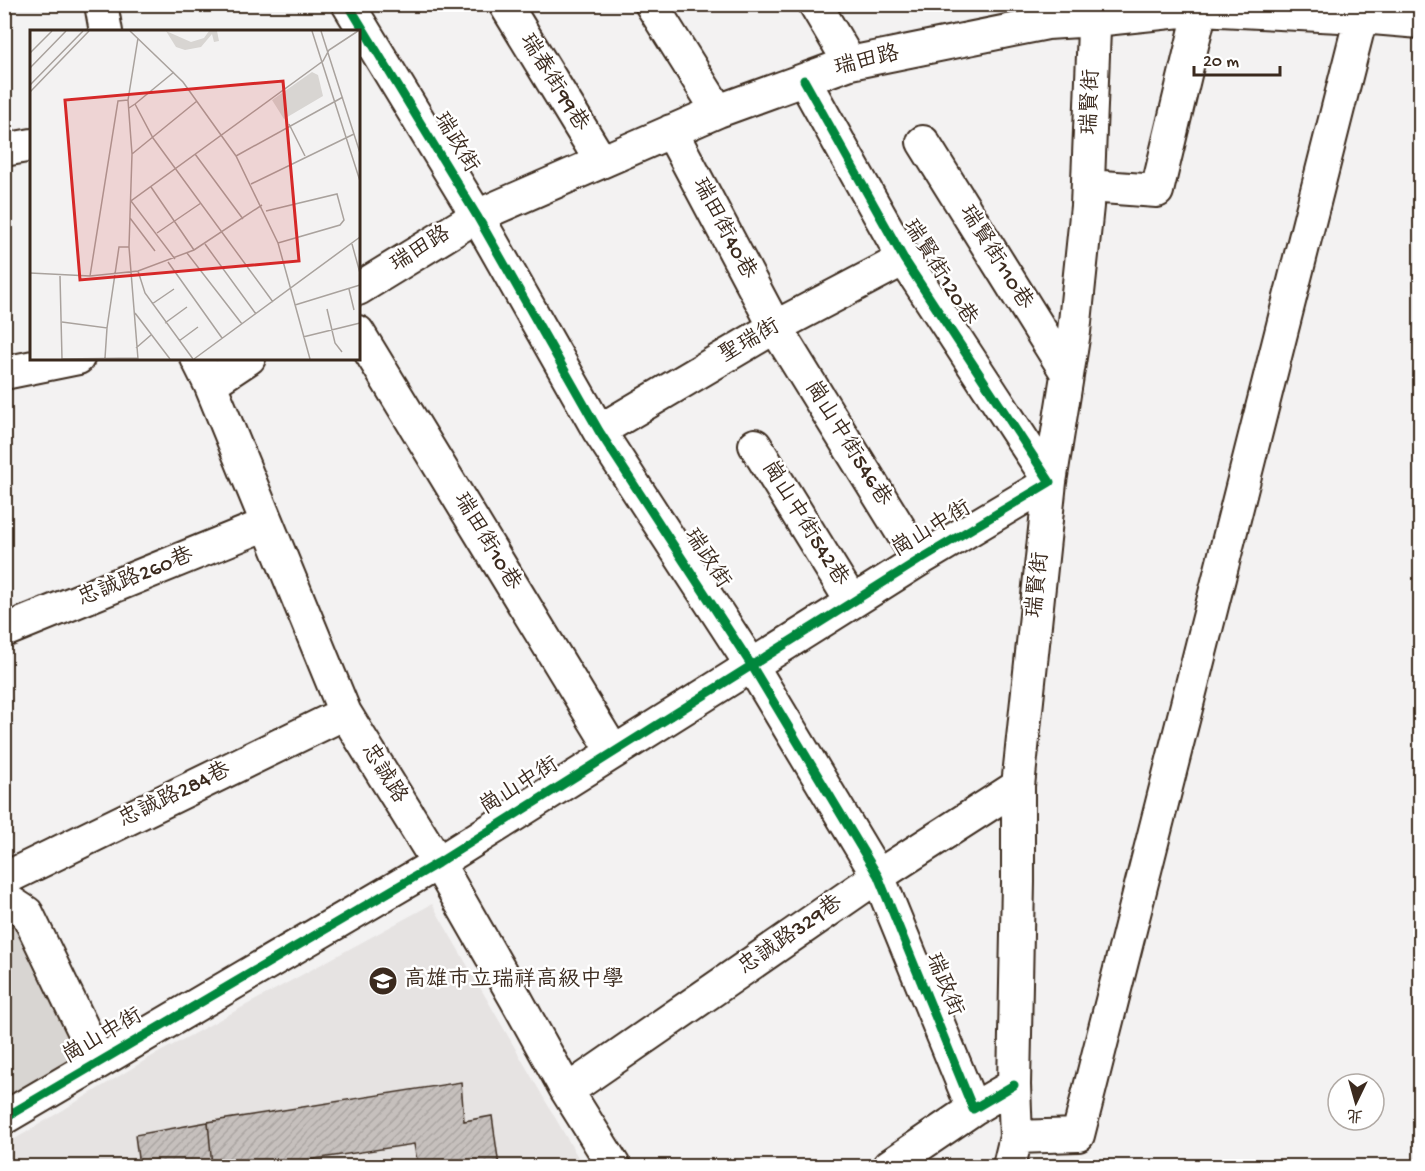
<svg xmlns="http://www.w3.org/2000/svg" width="1425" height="1171" font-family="'Gochi Hand','LXGW WenKai TC',sans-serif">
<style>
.built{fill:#e6e3e2}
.green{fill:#d8d5d2;stroke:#8a8078;stroke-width:1.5}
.building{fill:url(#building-hatch);stroke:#3b2a1e;stroke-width:1.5}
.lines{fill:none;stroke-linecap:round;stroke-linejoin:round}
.minor-casing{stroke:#3b2a1e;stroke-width:36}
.minor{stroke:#fff;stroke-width:32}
.cycleway-casing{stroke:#fff;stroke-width:13}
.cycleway{stroke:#00873e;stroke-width:9}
.labels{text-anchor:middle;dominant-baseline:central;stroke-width:5;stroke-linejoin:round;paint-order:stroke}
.street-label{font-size:22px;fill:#3b2a1e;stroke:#fff}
.poi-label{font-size:22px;fill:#3b2a1e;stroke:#fff;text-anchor:start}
.inset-road{fill:none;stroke:#a9a29d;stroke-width:1.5}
.view{fill:#d62828;fill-opacity:0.15;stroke:#d62828;stroke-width:3}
.inset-edge{fill:none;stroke:#3b2a1e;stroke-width:3}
</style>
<defs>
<pattern id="building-hatch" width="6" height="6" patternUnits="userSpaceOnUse" patternTransform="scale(1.5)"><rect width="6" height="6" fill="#c6c0bd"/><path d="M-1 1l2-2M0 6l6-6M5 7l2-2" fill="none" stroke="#aba5a2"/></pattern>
</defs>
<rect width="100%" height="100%" fill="#f3f2f2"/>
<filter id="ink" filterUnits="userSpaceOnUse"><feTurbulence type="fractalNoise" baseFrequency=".0167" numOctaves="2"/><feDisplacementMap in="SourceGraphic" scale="12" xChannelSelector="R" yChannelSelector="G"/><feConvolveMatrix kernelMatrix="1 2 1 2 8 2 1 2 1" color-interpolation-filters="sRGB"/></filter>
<g filter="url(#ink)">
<!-- built -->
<path class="built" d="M 432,904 L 583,1166 L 5,1166 L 5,1145 L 149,1058 Z"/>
<!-- green -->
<path class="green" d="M 17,924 L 80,1057 L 5,1101 L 5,929 Z"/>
<!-- building -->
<path class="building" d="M 461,1082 L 464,1121 L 492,1116 L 499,1166 L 418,1166 L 414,1144 L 268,1166 L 212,1166 L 208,1122 Z
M 208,1122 L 212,1166 L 139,1166 L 135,1135 Z"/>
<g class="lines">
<!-- minor casing -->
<g class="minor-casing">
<path id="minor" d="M 101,4 L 106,32
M 348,4 L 477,216 L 599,431 L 752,666 L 878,876 L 973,1109 L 1014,1085
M 505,4 L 601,161
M 651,4 L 718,111
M 815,4 L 850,63
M 671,131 L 775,327 L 919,560
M 923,142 L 1067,373
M 4,150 L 32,145
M 1089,186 L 1157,191 L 1202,4
M 358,289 L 477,216 L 718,111 L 850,63 L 1047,23 L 1095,20 L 1200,9 L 1361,17 L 1420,22
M 358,332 L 613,751
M 197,358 L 210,384 L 345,713 L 438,863 L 516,999 L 567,1091 L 614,1166
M 4,373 L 78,358
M 210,384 L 249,358
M 599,431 L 775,327 L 904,259
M 755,445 L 852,602
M 4,631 L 267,524
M 4,879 L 345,713
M 4,898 L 27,913 L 99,1062
M 567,1091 L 878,876 L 1018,786
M 4,1118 L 438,863 L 919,560 L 1050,482 L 904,259 L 804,80
M 1016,1137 L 1078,1135 L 1361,17
M 889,1166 L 973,1109
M 1009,1166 L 1016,1137 L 1014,1085 L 1018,882 L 1018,786 L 1050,482 L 1074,332 L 1087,206 L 1095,4"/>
</g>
<!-- minor -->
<use href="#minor" class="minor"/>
<!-- cycleway casing -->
<g class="cycleway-casing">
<path id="cycleway" d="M 348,4 L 477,216 L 599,431 L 752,666 L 878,876 L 973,1109 L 1014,1085
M 4,1118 L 438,863 L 919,560 L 1050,482 L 904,259 L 804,80"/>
</g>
<!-- cycleway -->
<use href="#cycleway" class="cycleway"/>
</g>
</g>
<!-- icons -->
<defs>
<g id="school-disc" transform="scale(1.5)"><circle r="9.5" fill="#3b2a1e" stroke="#fff"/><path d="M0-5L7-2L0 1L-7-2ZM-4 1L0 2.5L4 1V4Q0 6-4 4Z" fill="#fff"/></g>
</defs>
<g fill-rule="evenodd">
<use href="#school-disc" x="383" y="981"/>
</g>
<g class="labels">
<!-- street labels -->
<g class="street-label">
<text transform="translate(867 62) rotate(-14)">瑞田路</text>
<text transform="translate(553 83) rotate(58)">瑞春街99巷</text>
<text transform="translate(1092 102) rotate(-88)">瑞賢街</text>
<text transform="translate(455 143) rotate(59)">瑞政街</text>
<text transform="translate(723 229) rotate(62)">瑞田街40巷</text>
<text transform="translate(421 250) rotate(-32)">瑞田路</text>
<text transform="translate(995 258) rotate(58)">瑞賢街110巷</text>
<text transform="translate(939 273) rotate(58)">瑞賢街120巷</text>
<text transform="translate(750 342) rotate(-30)">聖瑞街</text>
<text transform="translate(847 444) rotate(58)">崗山中街546巷</text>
<text transform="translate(804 524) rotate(58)">崗山中街542巷</text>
<text transform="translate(932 530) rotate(-31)">崗山中街</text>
<text transform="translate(486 542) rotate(59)">瑞田街10巷</text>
<text transform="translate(706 559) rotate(57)">瑞政街</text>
<text transform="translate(136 578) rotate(-22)">忠誠路260巷</text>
<text transform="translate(1039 585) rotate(-84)">瑞賢街</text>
<text transform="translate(383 774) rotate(58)">忠誠路</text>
<text transform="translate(520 787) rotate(-32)">崗山中街</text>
<text transform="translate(175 796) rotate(-26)">忠誠路284巷</text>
<text transform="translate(791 936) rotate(-35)">忠誠路329巷</text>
<text transform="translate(943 985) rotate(68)">瑞政街</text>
<text transform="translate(103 1037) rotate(-30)">崗山中街</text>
</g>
<!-- poi labels -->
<g class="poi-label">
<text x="404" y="981">高雄市立瑞祥高級中學</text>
</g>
</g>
<!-- overview -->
<g transform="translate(30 30)">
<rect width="330" height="330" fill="#f3f2f2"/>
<path d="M 136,1 L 161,12 L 174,8 L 179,1 L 187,1 L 189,11 L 184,12 L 182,4 L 171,17 L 155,20 L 146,17 ZM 282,42 L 288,45 L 293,66 L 254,89 L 242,70 Z" fill="#d8d5d2"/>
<path class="inset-road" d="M 100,1 L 153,52 L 206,126 L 248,213 L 280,329M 282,1 L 330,151M 291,1 L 330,123M 0,23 L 22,1M 0,38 L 36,1M 0,55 L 53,1M 0,62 L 59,1M 105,74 L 144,42M 99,78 L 105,74 L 123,108 L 243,272M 259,94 L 275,126M 102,124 L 167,71M 165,124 L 213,189M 206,126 L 313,67M 221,154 L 324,104M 121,157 L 164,220M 236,181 L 307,164 L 314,190 L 310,195 L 248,213M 100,188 L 125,221M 127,203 L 171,173M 175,214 L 226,284M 322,214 L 330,243M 157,223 L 212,294M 145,229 L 101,171 L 293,31 L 299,20 L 328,1M 138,232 L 192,308M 108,241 L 115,263 L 163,329M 0,243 L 60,246 L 108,241 L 164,220 L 232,175M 30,246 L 32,329M 60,246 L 88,71 L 98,70M 319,259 L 324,280M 122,274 L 144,259M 265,275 L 330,255M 297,279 L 305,313 L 312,322M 105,283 L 140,329M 32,292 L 77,298 L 89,217 L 99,217M 135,293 L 157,277M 273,307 L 330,293M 149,311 L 168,297M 106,318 L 121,305M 75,328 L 77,298M 32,329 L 108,328M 108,329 L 99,217 L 102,124 L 98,70 L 108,8M 164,329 L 330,207"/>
<path class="view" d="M 253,51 L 269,231 L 50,250 L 35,70 Z"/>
<rect width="330" height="330" class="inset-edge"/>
</g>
<!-- margin -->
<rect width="1425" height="1171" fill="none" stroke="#fff" stroke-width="24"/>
<rect x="12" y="12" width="1401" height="1147" fill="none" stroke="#3b2a1e" stroke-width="2" filter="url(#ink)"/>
<!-- north arrow -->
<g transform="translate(1356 1102) rotate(185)"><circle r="28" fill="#ffffff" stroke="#b1aaa5" stroke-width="1.5"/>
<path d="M0-4.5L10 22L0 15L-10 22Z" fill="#3b2a1e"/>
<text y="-9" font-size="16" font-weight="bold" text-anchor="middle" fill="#3b2a1e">北</text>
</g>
<!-- scale -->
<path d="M1194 66v9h86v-9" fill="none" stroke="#3b2a1e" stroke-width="3"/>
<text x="1203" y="66" font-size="18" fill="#3b2a1e" stroke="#ffffff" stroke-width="4.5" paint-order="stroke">20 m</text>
</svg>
